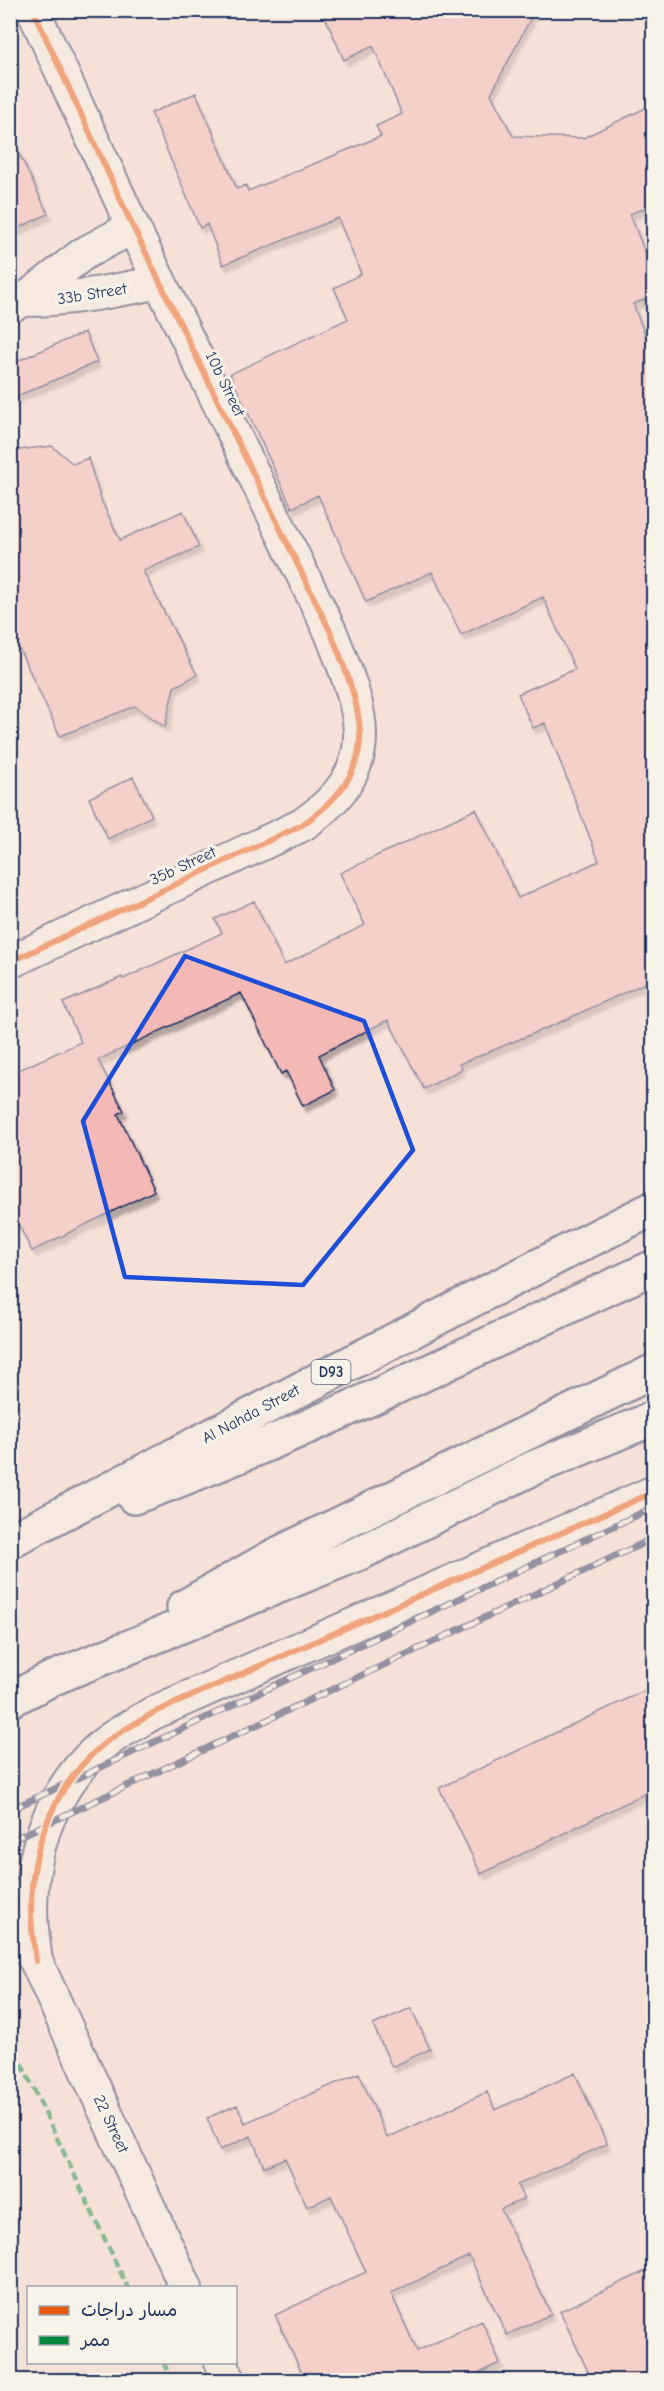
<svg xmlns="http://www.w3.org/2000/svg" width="664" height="2391" font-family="'Comic Neue','Playpen Sans Arabic',sans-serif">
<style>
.building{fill:#f4b8b6;stroke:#1b2f5e;stroke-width:1.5;filter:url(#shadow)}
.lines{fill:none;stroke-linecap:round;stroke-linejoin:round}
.minor-casing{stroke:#1b2f5e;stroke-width:36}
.primary-casing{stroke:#1b2f5e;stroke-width:38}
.minor{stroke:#f7f3e8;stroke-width:32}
.primary{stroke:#f7f3e8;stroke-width:33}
.rail-casing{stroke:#1b2f5e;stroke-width:7}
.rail{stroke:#f7f3e8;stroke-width:4.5;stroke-dasharray:14;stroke-linecap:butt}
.quiet{stroke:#00873e;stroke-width:4.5;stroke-dasharray:9 4.5;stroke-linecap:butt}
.cycleway-casing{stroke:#f7f3e8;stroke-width:10}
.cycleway{stroke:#e8590c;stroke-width:6}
.marked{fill:none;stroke:#1d4ed8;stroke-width:4.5;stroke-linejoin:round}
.labels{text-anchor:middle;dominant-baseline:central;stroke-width:6;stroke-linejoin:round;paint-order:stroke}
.shield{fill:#f7f3e8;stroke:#5d6a87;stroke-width:1.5}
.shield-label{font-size:15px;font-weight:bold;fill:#1b2f5e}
.street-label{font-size:16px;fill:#1b2f5e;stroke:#f7f3e8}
</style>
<defs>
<filter id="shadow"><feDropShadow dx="3.5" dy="6" stdDeviation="1.5" flood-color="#0004"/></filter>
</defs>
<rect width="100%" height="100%" fill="#f6e1d9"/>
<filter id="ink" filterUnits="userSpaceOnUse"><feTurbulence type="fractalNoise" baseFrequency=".0167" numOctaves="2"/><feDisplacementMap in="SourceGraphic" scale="12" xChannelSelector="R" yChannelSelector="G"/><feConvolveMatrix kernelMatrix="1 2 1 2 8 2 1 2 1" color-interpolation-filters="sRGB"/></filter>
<g filter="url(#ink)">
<!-- building -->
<path class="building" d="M 322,10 L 535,10 L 491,94 L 513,136 L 583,138 L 654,104 L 654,204 L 630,214 L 654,276 L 654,296 L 633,304 L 654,358 L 654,979 L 554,1025 L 459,1064 L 462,1069 L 424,1089 L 388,1020 L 319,1055 L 335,1090 L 303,1106 L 286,1071 L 281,1074 L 241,993 L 98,1060 L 124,1111 L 118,1114 L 154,1191 L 32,1251 L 10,1208 L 10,1074 L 81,1042 L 63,1003 L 122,977 L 123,979 L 222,933 L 215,919 L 254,901 L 284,965 L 365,925 L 340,873 L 476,809 L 518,898 L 599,861 L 545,723 L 533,728 L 518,694 L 575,669 L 543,597 L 461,635 L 432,572 L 366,602 L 318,495 L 292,508 L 230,374 L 348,319 L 334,288 L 361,274 L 338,218 L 223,265 L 207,224 L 200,228 L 151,113 L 196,93 L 237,189 L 246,185 L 248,191 L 381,136 L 376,126 L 402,114 L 373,46 L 344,60 Z
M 10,134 L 48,214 L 10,232 Z
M 85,332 L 97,362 L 10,399 L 10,364 Z
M 52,446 L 73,464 L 88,458 L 101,500 L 120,540 L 183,511 L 199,547 L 143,571 L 197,675 L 174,687 L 165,727 L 135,706 L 60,736 L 10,629 L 10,451 Z
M 133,777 L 152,816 L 108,839 L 89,798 Z
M 654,1686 L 654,1789 L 481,1874 L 439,1788 Z
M 411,2008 L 430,2049 L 392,2067 L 373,2025 Z
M 359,2073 L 387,2138 L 487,2092 L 495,2110 L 575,2073 L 607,2144 L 517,2185 L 524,2199 L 501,2209 L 551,2314 L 507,2335 L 469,2256 L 391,2293 L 417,2351 L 482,2321 L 500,2363 L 463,2380 L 305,2380 L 275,2315 L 366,2272 L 331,2196 L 307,2207 L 285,2158 L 264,2167 L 251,2136 L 220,2150 L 207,2118 L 237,2105 L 245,2123 Z
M 654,2267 L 654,2380 L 592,2380 L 560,2311 Z"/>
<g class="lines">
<!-- minor casing -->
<g class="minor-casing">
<path id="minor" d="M 24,300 C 71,300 114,291 160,282
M 10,306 L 24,300 L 83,254 L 133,227
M 10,962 L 302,825 C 386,767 363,714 331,633 L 133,227 L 33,10
M 24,1944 L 36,1961 L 186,2288
M 36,1961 C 34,1945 31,1928 31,1911 C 31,1845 54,1784 106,1742 C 120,1731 137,1723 153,1713 L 654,1492
M 221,2362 L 229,2380"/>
</g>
<!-- primary casing -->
<g class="primary-casing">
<path id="primary" d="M 134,1497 C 312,1432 482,1345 654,1267
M 10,1541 C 225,1430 437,1315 654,1208
M 184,1607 L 274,1556 L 654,1371
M 10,1700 L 51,1679 L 362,1552 L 533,1468 L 654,1418"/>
</g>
<!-- minor -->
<use href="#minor" class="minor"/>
<!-- primary -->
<use href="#primary" class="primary"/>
<!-- rail casing -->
<g class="rail-casing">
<path id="rail" d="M 10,1810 L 654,1507
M 10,1841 L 654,1538"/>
</g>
<!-- rail -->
<use href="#rail" class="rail"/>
<!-- quiet -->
<path class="quiet" d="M 10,2039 L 128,2288
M 163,2362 L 172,2380"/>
<!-- cycleway casing -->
<g class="cycleway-casing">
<path id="cycleway" d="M 10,962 L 302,825 C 386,767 363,714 331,633 L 133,227 L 33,10
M 36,1961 C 34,1945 31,1928 31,1911 C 31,1845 54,1784 106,1742 C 120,1731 137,1723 153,1713 L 654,1492"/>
</g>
<!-- cycleway -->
<use href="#cycleway" class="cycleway"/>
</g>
</g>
<!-- marked area -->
<path d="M0 0H664V2391H0ZM 185,956 L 364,1021 L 413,1150 L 303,1285 L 125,1277 L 83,1121 Z" fill="#f6e1d9" fill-opacity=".55" fill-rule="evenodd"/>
<path class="marked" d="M 185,956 L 364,1021 L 413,1150 L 303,1285 L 125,1277 L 83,1121 Z"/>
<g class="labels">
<!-- shield labels -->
<rect class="shield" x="311.5" y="1360" width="39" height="24" rx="4.5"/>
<g class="shield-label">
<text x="331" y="1372">D93</text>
</g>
<!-- street labels -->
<g class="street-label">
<text transform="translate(92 294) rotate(-9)">33b Street</text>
<text transform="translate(225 384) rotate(64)">10b Street</text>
<text transform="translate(183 866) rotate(-25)">35b Street</text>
<text transform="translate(251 1414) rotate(-28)">Al Nahda Street</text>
<text transform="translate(111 2124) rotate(65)">22 Street</text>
</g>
</g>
<!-- margin -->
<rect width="664" height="2391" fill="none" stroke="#f7f3e8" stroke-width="36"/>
<rect x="18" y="18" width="628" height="2355" fill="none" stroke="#1b2f5e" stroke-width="2" filter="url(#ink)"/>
<!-- legend -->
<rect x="27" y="2286" width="210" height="78" fill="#f7f3e8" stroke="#9fa5b1" stroke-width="1.5"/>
<rect x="39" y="2306" width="30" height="9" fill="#e8590c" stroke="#9fa5b1" stroke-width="1.5"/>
<text x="81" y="2316" font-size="18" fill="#1b2f5e">مسار دراجات</text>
<rect x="39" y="2336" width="30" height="9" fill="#00873e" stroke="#9fa5b1" stroke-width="1.5"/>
<text x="81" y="2346" font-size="18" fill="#1b2f5e">ممر</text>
</svg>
